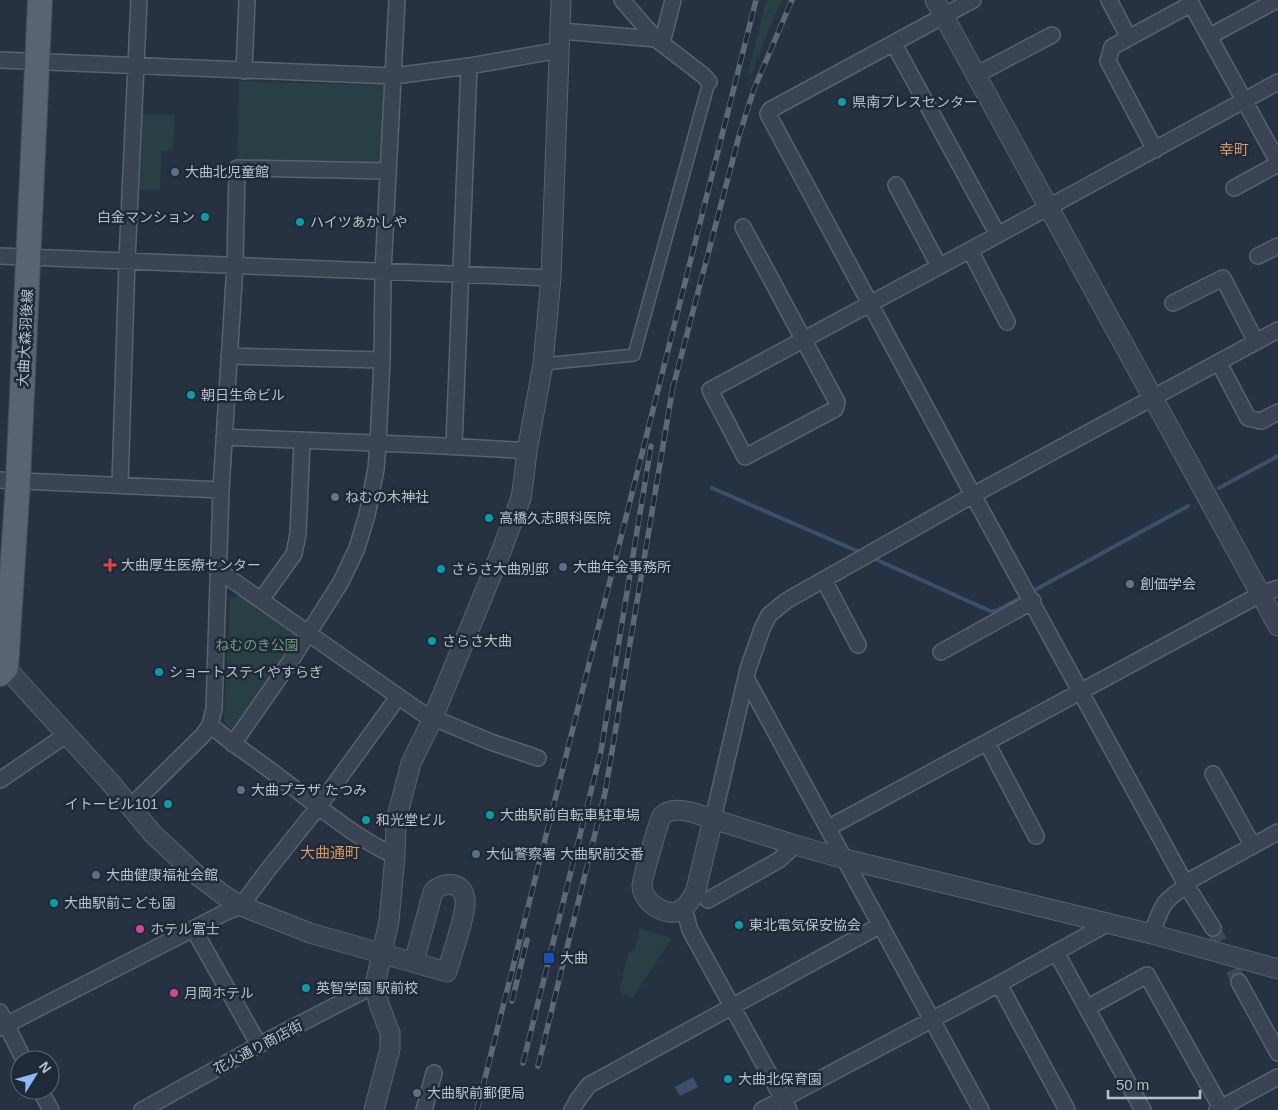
<svg xmlns="http://www.w3.org/2000/svg" width="1278" height="1110" font-family="Helvetica,'Noto Sans JP',sans-serif">
<style>
.green{fill:#284043}
.water{fill:#3c506b}
.lines{fill:none;stroke-linecap:round;stroke-linejoin:round}
.stream{stroke:#3c506b;stroke-width:4}
.minor-tunnel{stroke:#3c4757;stroke-width:15;stroke-dasharray:15 8;stroke-linecap:butt}
.pedestrian-casing{stroke:#59626f;stroke-width:14}
.minor-casing{stroke:#59626f;stroke-width:18}
.tertiary-casing{stroke:#59626f;stroke-width:21}
.primary-casing{stroke:#444d5b;stroke-width:26}
.pedestrian{stroke:#3a4452;stroke-width:11}
.minor{stroke:#3a4452;stroke-width:15}
.tertiary{stroke:#3a4452;stroke-width:19}
.primary{stroke:#596372;stroke-width:24}
.rail-casing{stroke:#5d6979;stroke-width:5.5}
.rail{stroke:#1f2937;stroke-width:4;stroke-dasharray:11;stroke-linecap:butt}
.culture-dot{fill:#0f9aa8;stroke:#1f2937;stroke-width:2}
.service-dot{fill:#5c6f8a;stroke:#1f2937;stroke-width:2}
.worship-dot{fill:#6b7280;stroke:#1f2937;stroke-width:2}
.health-dot{fill:#e0444e;stroke:#1f2937;stroke-width:2}
.hotel-dot{fill:#d1479c;stroke:#1f2937;stroke-width:2}
.transit-dot{fill:#1a4fb4;stroke:#1f2937;stroke-width:2}
.labels{text-anchor:middle;dominant-baseline:central;stroke-width:5;stroke-linejoin:round;paint-order:stroke}
.poi-label{font-size:14px;fill:#b8c0cc;stroke:#1f2937;text-anchor:start}
.street-label{font-size:14px;fill:#b8c0cc;stroke:#1f2937}
.park-label{font-size:14px;fill:#6e9d79;stroke:#1f2937}
.neighbourhood-label{font-size:15px;fill:#d79767;stroke:#1f2937}
</style>
<rect width="100%" height="100%" fill="#263242"/>
<!-- green -->
<path class="green" d="M 766,0 L 783,0 L 774,17 L 751,74 L 748,73 Z
M 239,81 L 384,85 L 382,164 L 237,160 Z
M 140,114 L 175,115 L 173,151 L 161,151 L 160,190 L 138,190 Z
M 240,595 L 301,637 L 236,732 L 224,722 L 230,599 Z
M 640,929 L 672,938 L 632,999 L 619,991 L 628,954 L 635,949 Z"/>
<!-- water -->
<path class="water" d="M 693,1077 L 698,1087 L 680,1096 L 675,1087 Z"/>
<g class="lines">
<!-- stream -->
<path class="stream" d="M 712,488 L 857,551
M 1219,488 L 1278,456
M 875,559 L 990,611 L 996,611 L 1022,597
M 1035,590 L 1188,506"/>
<!-- minor-tunnel -->
<path class="minor-tunnel" d="M 1213,928 L 1239,982"/>
<!-- pedestrian casing -->
<g class="pedestrian-casing">
<path id="pedestrian" d="M 543,364 L 634,355 L 709,82"/>
</g>
<!-- minor casing -->
<g class="minor-casing">
<path id="minor" d="M 622,0 L 656,39 L 704,76 L 709,82
M 973,0 L 770,110 L 768,114 L 973,495 L 1185,883 L 1213,928
M 1109,0 L 1129,38
M 1189,0 L 1278,162
M 561,31 L 656,39
M 1210,36 L 1277,0
M 662,43 L 673,0
M 894,44 L 998,235
M 0,60 L 394,76 L 469,66 L 560,50
M 244,71 L 247,0
M 976,75 L 1052,35
M 1155,150 L 1108,61 L 1112,47 L 1191,4
M 896,185 L 939,266
M 1234,188 L 1278,164
M 743,227 L 837,402 L 835,409 L 745,457 L 710,390 C 900,288 1089,186 1278,82
M 970,250 L 1007,322
M 0,256 L 551,278
M 1258,256 L 1278,246
M 1173,303 L 1223,278 L 1256,342
M 229,356 L 382,360
M 1219,363 L 1248,418 L 1261,421 L 1278,412
M 224,437 C 325,442 426,443 527,451
M 454,445 L 469,66
M 0,480 L 221,490
M 120,485 L 127,260 L 139,0
M 218,570 L 432,720 L 443,722 L 491,742 L 538,758
M 824,580 L 858,645
M 261,600 L 294,554 L 298,534 L 302,441
M 941,652 L 1033,601
M 746,678 L 981,1110
M 210,725 C 235,746 262,763 287,783 C 321,808 357,839 395,856
M 987,743 L 1036,836
M 233,744 L 288,665 L 341,582 L 357,548 L 367,515 L 376,469 L 378,444 L 382,360 L 383,272 L 397,0
M 1213,774 L 1253,846
M 0,780 L 66,735
M 130,807 L 203,735 L 210,725 L 214,709 L 221,490 L 235,265 L 237,168 L 388,171
M 713,819 L 748,669 L 762,629 L 769,615 L 786,601 L 973,495 L 1278,330
M 828,828 L 1261,594 L 1278,588
M 1185,883 L 1278,832
M 708,900 L 779,860 L 795,845
M 684,908 L 690,930 L 789,1110
M 194,930 L 259,1045
M 1152,934 C 1161,908 1162,900 1187,886
M 1056,952 L 1143,1110
M 1239,982 L 1278,1053
M 999,984 L 1067,1110
M 1087,1008 L 1147,975 L 1221,1108
M 0,1012 L 24,1060
M 0,1028 L 224,913 L 241,906 L 267,871 L 319,806 L 398,697
M 40,1090 L 51,1110
M 142,1110 L 259,1045 L 375,985
M 424,1110 L 434,1073
M 572,1110 L 577,1101 L 589,1085 L 881,925
M 762,1110 L 999,984 L 1107,924
M 1217,1110 L 1278,1077"/>
</g>
<!-- tertiary casing -->
<g class="tertiary-casing">
<path id="tertiary" d="M 935,0 L 1278,626
M 6,668 L 109,781 L 153,834 L 197,875 L 225,896 L 241,906 L 310,933 L 447,972 C 451,957 467,912 465,900 C 464,881 443,881 433,892 L 414,962
M 713,819 L 696,890 C 692,899 686,909 676,912 C 661,914 643,901 642,886 C 642,879 659,820 662,816 C 670,808 682,810 691,812 L 795,845 L 845,859 L 1152,934 L 1278,969
M 374,1110 L 390,1049 L 390,1033 L 379,1004 L 375,985 L 389,921 L 395,856 L 396,821 L 411,763 L 432,720 L 501,552 L 521,498 L 524,477 L 527,451 L 543,364 L 551,278 L 561,0"/>
</g>
<!-- primary casing -->
<g class="primary-casing">
<path id="primary" d="M 0,674 L 6,668 L 18,481 L 40,0"/>
</g>
<!-- pedestrian -->
<use href="#pedestrian" class="pedestrian"/>
<!-- minor -->
<use href="#minor" class="minor"/>
<!-- tertiary -->
<use href="#tertiary" class="tertiary"/>
<!-- primary -->
<use href="#primary" class="primary"/>
<!-- rail casing -->
<g class="rail-casing">
<path id="rail" d="M 672,391 L 739,136 L 754,89 L 792,0
M 512,1001 L 527,940
M 523,1063 L 601,751 L 651,446
M 538,1066 L 605,793 L 673,386
M 477,1110 L 756,0"/>
</g>
<!-- rail -->
<use href="#rail" class="rail"/>
</g>
<!-- markers -->
<g class="culture-dot">
<circle cx="842" cy="102" r="5"/>
<circle cx="205" cy="217" r="5"/>
<circle cx="300" cy="222" r="5"/>
<circle cx="191" cy="395" r="5"/>
<circle cx="489" cy="518" r="5"/>
<circle cx="441" cy="569" r="5"/>
<circle cx="432" cy="641" r="5"/>
<circle cx="159" cy="672" r="5"/>
<circle cx="168" cy="804" r="5"/>
<circle cx="490" cy="815" r="5"/>
<circle cx="366" cy="820" r="5"/>
<circle cx="54" cy="903" r="5"/>
<circle cx="739" cy="925" r="5"/>
<circle cx="306" cy="988" r="5"/>
<circle cx="728" cy="1079" r="5"/>
</g>
<g class="service-dot">
<circle cx="175" cy="172" r="5"/>
<circle cx="563" cy="567" r="5"/>
<circle cx="241" cy="790" r="5"/>
<circle cx="476" cy="854" r="5"/>
<circle cx="96" cy="875" r="5"/>
<circle cx="417" cy="1093" r="5"/>
</g>
<g class="worship-dot">
<circle cx="335" cy="497" r="5"/>
<circle cx="1130" cy="584" r="5"/>
</g>
<path class="health-dot" d="M107.5 557.5h5v5h5v5h-5v5h-5v-5h-5v-5h5z"/>
<g class="hotel-dot">
<circle cx="140" cy="929" r="5"/>
<circle cx="174" cy="993" r="5"/>
</g>
<rect class="transit-dot" x="543" y="952" width="12" height="12" rx="2.5"/>
<g class="labels">
<!-- poi labels -->
<g class="poi-label">
<text x="852" y="102">県南プレスセンター</text>
<text x="185" y="172">大曲北児童館</text>
<text x="195" y="217" text-anchor="end">白金マンション</text>
<text x="310" y="222">ハイツあかしや</text>
<text x="201" y="395">朝日生命ビル</text>
<text x="345" y="497">ねむの木神社</text>
<text x="499" y="518">高橋久志眼科医院</text>
<text x="121" y="565">大曲厚生医療センター</text>
<text x="573" y="567">大曲年金事務所</text>
<text x="451" y="569">さらさ大曲別邸</text>
<text x="1140" y="584">創価学会</text>
<text x="442" y="641">さらさ大曲</text>
<text x="169" y="672">ショートステイやすらぎ</text>
<text x="251" y="790">大曲プラザ たつみ</text>
<text x="158" y="804" text-anchor="end">イトービル101</text>
<text x="500" y="815">大曲駅前自転車駐車場</text>
<text x="376" y="820">和光堂ビル</text>
<text x="486" y="854">大仙警察署 大曲駅前交番</text>
<text x="106" y="875">大曲健康福祉会館</text>
<text x="64" y="903">大曲駅前こども園</text>
<text x="749" y="925">東北電気保安協会</text>
<text x="150" y="929">ホテル富士</text>
<text x="560" y="958">大曲</text>
<text x="316" y="988">英智学園 駅前校</text>
<text x="184" y="993">月岡ホテル</text>
<text x="738" y="1079">大曲北保育園</text>
<text x="427" y="1093">大曲駅前郵便局</text>
</g>
<!-- street labels -->
<g class="street-label">
<text transform="translate(25 338) rotate(-87)">大曲大森羽後線</text>
<text transform="translate(258 1047) rotate(-28)">花火通り商店街</text>
</g>
<!-- park labels -->
<g class="park-label">
<text x="257" y="645">ねむのき公園</text>
</g>
<!-- neighbourhood labels -->
<g class="neighbourhood-label">
<text x="1234" y="149">幸町</text>
<text x="330" y="852">大曲通町</text>
</g>
</g>
<!-- north arrow -->
<g transform="translate(35 1075) rotate(53)"><circle r="24" fill="#1f2937" stroke="#5c6573"/>
<path d="M0-4L9 19L0 12L-9 19Z" fill="#8fb9f9"/>
<text y="-8" font-size="14" font-weight="bold" text-anchor="middle" fill="#b8c0cc">N</text>
</g>
<!-- scale -->
<path d="M1108 1090v8h92v-8" fill="none" stroke="#b8c0cc" stroke-width="2.5"/>
<text x="1116" y="1090" font-size="15" fill="#b8c0cc" stroke="#1f2937" stroke-width="4" paint-order="stroke">50 m</text>
</svg>
